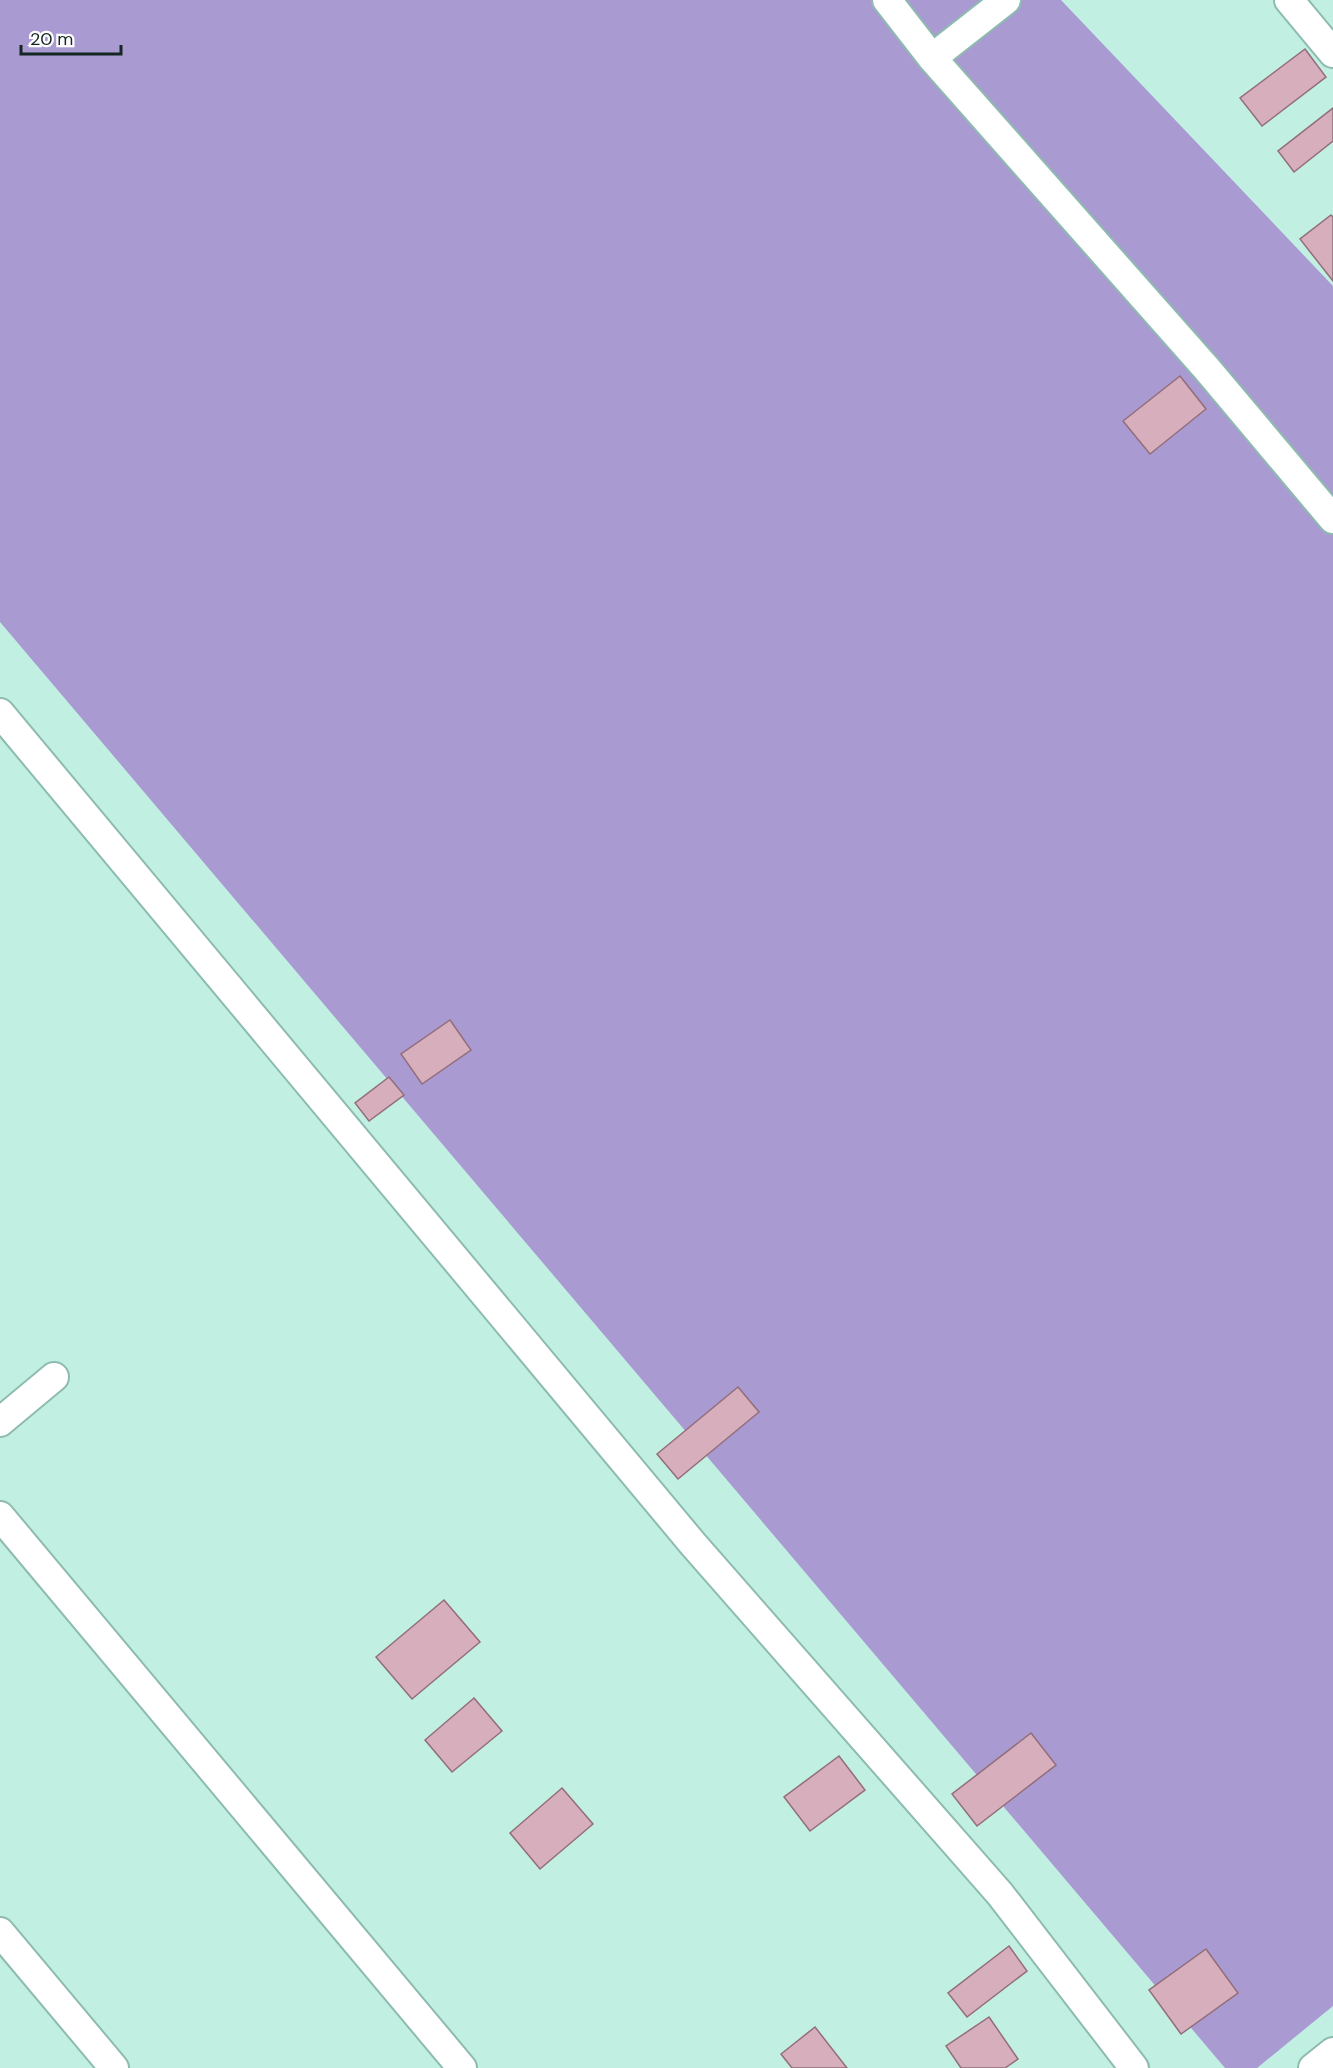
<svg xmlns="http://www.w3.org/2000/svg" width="1333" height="2068" font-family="'DM Sans',sans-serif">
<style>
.forest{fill:#a99ad2}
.building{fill:#d7aebb;stroke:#936d7a;stroke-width:1.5}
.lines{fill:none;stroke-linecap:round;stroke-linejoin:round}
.minor-casing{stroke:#8ebbaf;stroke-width:32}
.minor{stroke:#fff;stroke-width:28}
</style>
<rect width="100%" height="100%" fill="#c1f0e3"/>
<!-- forest -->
<path class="forest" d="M 0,0 L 1061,0 L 1333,286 L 1333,2006 L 1257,2068 L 1225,2068 L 0,622 Z"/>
<!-- building -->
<path class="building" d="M 1305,49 L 1326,77 L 1262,126 L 1240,98 Z
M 1333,108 L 1333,141 L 1294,172 L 1278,151 Z
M 1331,215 L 1333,217 L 1333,281 L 1300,239 Z
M 1180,376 L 1206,409 L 1150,454 L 1123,421 Z
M 450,1020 L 471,1050 L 422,1084 L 401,1054 Z
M 389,1077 L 404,1095 L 369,1121 L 355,1103 Z
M 738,1387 L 759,1412 L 678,1479 L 657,1454 Z
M 444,1600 L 480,1642 L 412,1699 L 376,1657 Z
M 474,1698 L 502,1731 L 452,1772 L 425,1740 Z
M 1031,1733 L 1056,1765 L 977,1826 L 952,1794 Z
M 839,1756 L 865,1790 L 810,1831 L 784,1797 Z
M 562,1788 L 593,1824 L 540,1869 L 510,1833 Z
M 1009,1946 L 1027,1971 L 967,2017 L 948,1993 Z
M 1206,1949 L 1238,1993 L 1181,2034 L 1149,1990 Z
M 989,2017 L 1018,2059 L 1005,2068 L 961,2068 L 946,2046 Z
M 815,2027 L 847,2068 L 792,2068 L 781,2054 Z"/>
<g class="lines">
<!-- minor casing -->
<g class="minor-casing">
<path id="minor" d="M 887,0 L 932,58 L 1207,369 L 1333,519
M 1289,0 L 1333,53
M 932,58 L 1006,0
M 0,713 L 693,1544 L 1000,1894 L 1134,2068
M 0,1422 L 54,1377
M 0,1516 L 462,2068
M 0,1932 L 114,2068
M 1313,2068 L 1333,2052"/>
</g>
<!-- minor -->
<use href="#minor" class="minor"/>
</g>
<!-- scale -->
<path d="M21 45v9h100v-9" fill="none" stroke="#152723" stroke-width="3"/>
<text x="30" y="45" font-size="18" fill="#152723" stroke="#ffffff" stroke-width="4.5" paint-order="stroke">20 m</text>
</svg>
